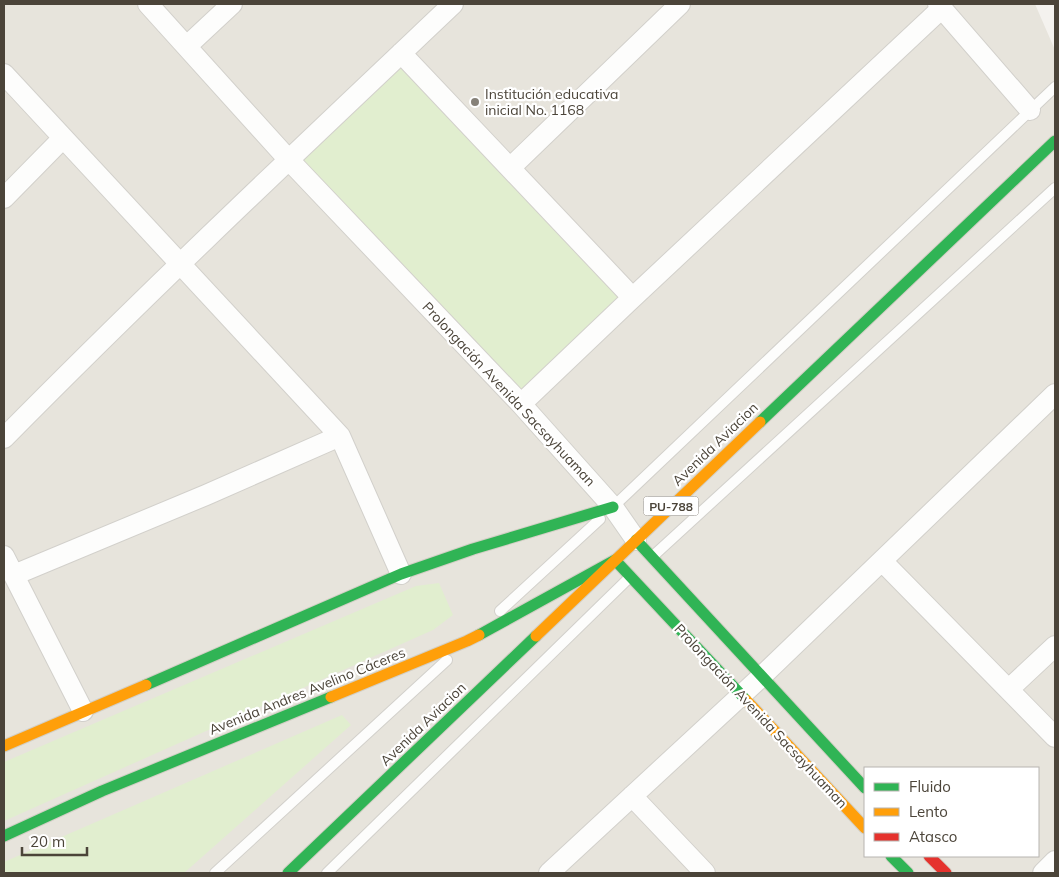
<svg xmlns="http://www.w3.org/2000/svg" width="1059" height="877" font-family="Mulish,sans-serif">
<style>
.residential{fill:#e7e4dc;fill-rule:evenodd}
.green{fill:#e1eecf}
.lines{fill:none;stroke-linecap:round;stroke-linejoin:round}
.lane-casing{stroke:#d2d0cb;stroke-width:12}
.street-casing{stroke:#d2d0cb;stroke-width:22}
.fast-casing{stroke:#d3cfc5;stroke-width:13}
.slow-casing{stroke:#d3cfc5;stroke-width:13}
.jam-casing{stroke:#d3cfc5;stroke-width:13}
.lane{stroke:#fdfdfc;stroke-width:10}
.street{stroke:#fdfdfc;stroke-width:20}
.fast{stroke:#30b455;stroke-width:11}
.slow{stroke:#ff9f0a;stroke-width:11}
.jam{stroke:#e5322d;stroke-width:11}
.poi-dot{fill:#868178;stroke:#fff;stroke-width:2}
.labels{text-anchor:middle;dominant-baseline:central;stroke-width:4.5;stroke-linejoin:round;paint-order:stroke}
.shield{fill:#fff;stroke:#817c74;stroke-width:1}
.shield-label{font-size:12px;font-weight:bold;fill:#4b4439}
.poi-label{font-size:14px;fill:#4b4439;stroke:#fff;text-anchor:start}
.street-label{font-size:14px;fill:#4b4439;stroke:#fff}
</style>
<rect width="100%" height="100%" fill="#f4f2ee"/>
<!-- residential -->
<path class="residential" d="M 4,4 L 1035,4 L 1055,50 L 1055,873 L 4,873 ZM 865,768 L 1038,768 L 1038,856 L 865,856 Z"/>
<!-- green -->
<path class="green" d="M 401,53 L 632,297 L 521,404 L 288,159 Z
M 439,583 L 453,615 L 433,630 L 4,821 L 4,762 L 416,586 Z
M 342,715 L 351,725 L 184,873 L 4,873 L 4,862 Z"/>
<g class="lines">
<!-- lane casing -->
<g class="lane-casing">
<path id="lane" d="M 614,506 L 1055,87
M 652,557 L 1055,188
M 500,611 L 600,519
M 215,873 L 447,660
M 327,873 L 630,577"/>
</g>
<!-- street casing -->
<g class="street-casing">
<path id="street" d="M 148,4 L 288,159 L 521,404 L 613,507 L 636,540
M 938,4 L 1030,110
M 187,46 L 232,4
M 401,53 L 632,297
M 4,74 L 340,436 L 401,574
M 510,168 L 680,4
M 4,198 L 63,138
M 521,404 L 627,303 L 942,8
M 4,438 C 150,290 302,147 453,4
M 4,556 L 83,711
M 882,561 L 1055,737
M 14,575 L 206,495 L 340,436
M 1009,689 L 1055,646
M 632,796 L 705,873
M 549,873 L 761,677 L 1055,394
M 1043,873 L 1055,861"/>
</g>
<!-- fast casing -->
<g class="fast-casing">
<path id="fast" d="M 760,422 L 1055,141
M 636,540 L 865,788
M 479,635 L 615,560 L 746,700
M 146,685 L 401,574 L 473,549 L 613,507
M 4,836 L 102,791 L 331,697
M 891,856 L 908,873
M 288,873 L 536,636"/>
</g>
<!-- slow casing -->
<g class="slow-casing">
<path id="slow" d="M 536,636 L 760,422
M 331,697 L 467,641 L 479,635
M 746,700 L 865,828
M 4,746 L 146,685"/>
</g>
<!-- jam casing -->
<g class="jam-casing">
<path id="jam" d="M 929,856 L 946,873"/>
</g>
<!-- lane -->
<use href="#lane" class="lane"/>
<!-- street -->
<use href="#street" class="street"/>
<!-- fast -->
<use href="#fast" class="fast"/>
<!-- slow -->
<use href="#slow" class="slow"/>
<!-- jam -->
<use href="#jam" class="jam"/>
</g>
<!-- markers -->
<circle class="poi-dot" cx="475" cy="102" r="5"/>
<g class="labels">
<!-- shield labels -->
<rect class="shield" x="643.5" y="496.5" width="55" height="19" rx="4"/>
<g class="shield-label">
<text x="671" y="506">PU-788</text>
</g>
<!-- poi labels -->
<g class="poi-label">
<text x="485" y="94">Institución educativa<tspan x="485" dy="16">inicial No. 1168</tspan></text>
</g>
<!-- street labels -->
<g class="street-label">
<text transform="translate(509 394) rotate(47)">Prolongación Avenida Sacsayhuaman</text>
<text transform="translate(715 444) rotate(-44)">Avenida Aviacion</text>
<text transform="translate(307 691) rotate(-22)">Avenida Andres Avelino Cáceres</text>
<text transform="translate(761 716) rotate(47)">Prolongación Avenida Sacsayhuaman</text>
<text transform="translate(423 724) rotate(-44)">Avenida Aviacion</text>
</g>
</g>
<!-- border -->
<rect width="1059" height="877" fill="none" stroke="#4b4439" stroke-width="10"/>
<!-- legend -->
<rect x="864" y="767" width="175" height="90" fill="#ffffff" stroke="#b7b4b0"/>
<rect x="874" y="783" width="25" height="8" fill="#30b455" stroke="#b7b4b0"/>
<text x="909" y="792" font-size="15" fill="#4b4439">Fluido</text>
<rect x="874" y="808" width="25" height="8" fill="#ff9f0a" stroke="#b7b4b0"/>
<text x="909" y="817" font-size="15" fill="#4b4439">Lento</text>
<rect x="874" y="833" width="25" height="8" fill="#e5322d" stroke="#b7b4b0"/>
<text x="909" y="842" font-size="15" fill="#4b4439">Atasco</text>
<!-- scale -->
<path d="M22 847v8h65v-8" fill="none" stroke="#4b4439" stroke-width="2.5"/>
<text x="30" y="847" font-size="15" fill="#4b4439" stroke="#ffffff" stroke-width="4" paint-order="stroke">20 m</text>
</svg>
